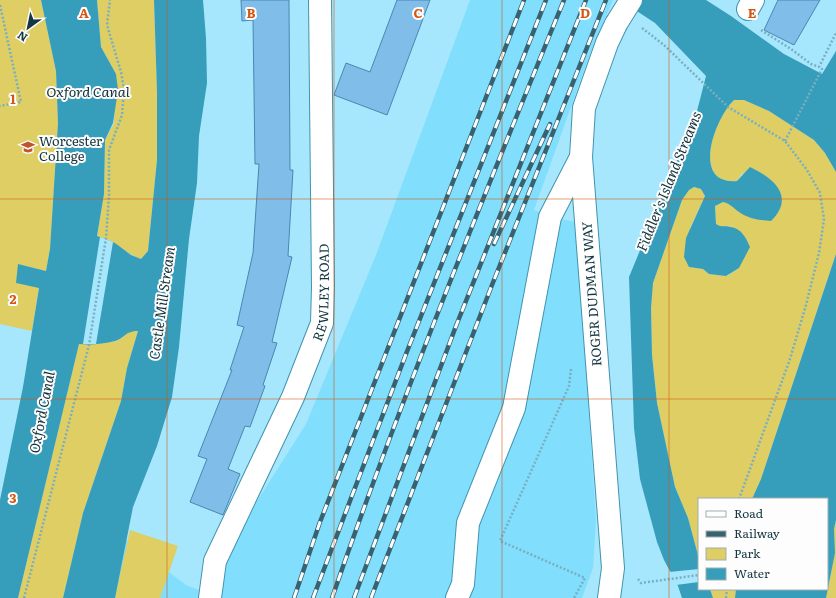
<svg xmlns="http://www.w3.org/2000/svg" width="836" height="598" font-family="Literata,serif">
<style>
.built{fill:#81defd}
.green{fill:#dece64}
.water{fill:#369dbb}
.pier{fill:#a7e7fd}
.building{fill:#81bde9;stroke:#4b86af}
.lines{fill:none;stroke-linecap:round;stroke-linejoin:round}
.minor-casing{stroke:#4194ae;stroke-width:24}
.path{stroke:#78afc1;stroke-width:2.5;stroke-dasharray:2 2;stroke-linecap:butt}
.minor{stroke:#fff;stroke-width:22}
.rail-casing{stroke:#386270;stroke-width:4.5}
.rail{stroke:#fdfdfd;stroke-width:3;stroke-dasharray:9;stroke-linecap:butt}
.minor-bridge-casing{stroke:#4194ae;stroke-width:24;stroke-linecap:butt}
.minor-bridge{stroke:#fff;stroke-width:22}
.grid{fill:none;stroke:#d35611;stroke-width:1;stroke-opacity:0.55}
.labels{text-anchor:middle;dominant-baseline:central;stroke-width:4;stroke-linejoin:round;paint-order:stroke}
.poi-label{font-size:13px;fill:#133641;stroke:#fdfdfd;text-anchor:start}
.street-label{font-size:13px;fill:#133641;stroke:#fdfdfd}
.water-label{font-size:14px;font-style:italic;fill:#12313a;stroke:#fdfdfd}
.grid-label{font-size:13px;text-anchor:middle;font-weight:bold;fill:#d35611;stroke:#fdfdfd;stroke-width:4;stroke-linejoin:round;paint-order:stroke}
</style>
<rect width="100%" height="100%" fill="#a7e7fd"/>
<!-- built -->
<path class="built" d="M 470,0 L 613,0 L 590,54 L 534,210 L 550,217 L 576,222 L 596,520 L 593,568 L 582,598 L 115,598 L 120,535 L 186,585 L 214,596 L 242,525 L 306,424 L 376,255 Z"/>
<!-- green -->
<path class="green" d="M 0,0 L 41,0 L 56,71 L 58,123 L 50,249 L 46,271 L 18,264 L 39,287 L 32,331 L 0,324 Z
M 97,0 L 154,0 L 157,92 L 157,160 L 148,251 L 141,259 C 125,253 114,241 97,237 L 104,194 L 105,140 L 114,123 L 116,74 L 101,47 Z
M 734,100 L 744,100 L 769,111 L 814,140 L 825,153 L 836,172 L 836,254 L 761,479 L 752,499 L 699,499 L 699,559 L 688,518 L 675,487 L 657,403 L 652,355 L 651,308 L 653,283 L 682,200 L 689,190 L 694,187 L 701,189 L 705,196 L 690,228 L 690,267 L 703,269 L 709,274 L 727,276 L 739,268 L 731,226 L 721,227 L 716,224 L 715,206 L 723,202 L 731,204 L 739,212 L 743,172 L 737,181 C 690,185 715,118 734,100 Z
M 129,331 L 138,331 L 127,368 L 121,401 L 83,513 L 63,598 L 18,598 L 79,344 L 96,344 L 117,341 Z
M 836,520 L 836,598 L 826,598 L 835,553 L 834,529 Z
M 130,530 L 178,546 L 160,598 L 115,598 Z
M 710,589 L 736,589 L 735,598 L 713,598 Z"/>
<!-- water -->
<path class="water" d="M 41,0 L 97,0 L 101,47 L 116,74 L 118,90 L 113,123 L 105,140 L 104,194 L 97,236 L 115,243 L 131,255 L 141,259 L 148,251 L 157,160 L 157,92 L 154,0 L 203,0 L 206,38 L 207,83 L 199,136 L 197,183 L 189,239 L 179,347 L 172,397 L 157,446 L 133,507 L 115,598 L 63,598 L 83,513 L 121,401 L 127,368 L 138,331 C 125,331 125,338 115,341 C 103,344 91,345 79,344 L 18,598 L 0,598 L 0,500 L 23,387 L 39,288 L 16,283 L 18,264 L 46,271 L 50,249 L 58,123 L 56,71 Z
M 620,0 L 706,0 L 731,16 L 784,54 L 822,74 L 836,51 L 836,172 L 825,153 L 814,140 L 769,111 L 744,100 L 734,100 C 715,118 690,185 737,181 L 750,167 C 773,178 796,196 771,221 C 759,220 749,219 739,212 C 733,208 731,204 723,202 L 715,206 L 716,224 C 722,228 725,225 731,227 C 742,229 746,238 750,247 L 739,268 L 726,276 L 709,274 L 703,269 L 689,267 L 684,257 L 686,238 L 705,196 L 701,189 L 694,187 L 689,190 L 682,200 L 653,283 L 651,308 L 652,355 L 657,403 L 675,487 L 688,518 L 699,559 L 699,589 L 710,589 L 713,598 L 682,598 L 678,586 L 664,560 L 657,542 L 640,479 L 634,428 L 629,277 L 696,115 L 706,76 L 655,23 Z
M 836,254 L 836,520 L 834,529 L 835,553 L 826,598 L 735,598 L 736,589 L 827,589 L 827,499 L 752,499 L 761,479 Z"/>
<!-- pier -->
<path class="pier" d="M 100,237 L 113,242 L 96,344 L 83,344 Z
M 699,569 L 699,582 L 676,585 L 669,572 Z"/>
<!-- building -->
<path class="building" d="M 241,0 L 289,0 L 290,170 L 293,170 L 288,256 L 292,257 L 272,342 L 277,343 L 263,385 L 265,386 L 250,427 L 245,426 L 228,469 L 240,474 L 223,515 L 190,502 L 207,459 L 198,456 L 232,370 L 230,370 L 244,327 L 237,325 L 253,253 L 259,164 L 255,164 L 253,20 L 242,21 Z
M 397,0 L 430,0 L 387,115 L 334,95 L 346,63 L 370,72 Z
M 778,0 L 820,0 L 794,45 L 764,30 Z"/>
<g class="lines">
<!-- minor casing -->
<g class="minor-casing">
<g id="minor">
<path d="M 748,9 L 753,0"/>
<path id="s1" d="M 210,598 L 215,561 L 293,397 L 322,323 L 323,287 L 320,0"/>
<path d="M 457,598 L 463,584 L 468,523 L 514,408 L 550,217 L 581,157"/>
<path d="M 609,598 L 613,568 L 581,157 L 584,108 L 607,43 L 616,24"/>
</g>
</g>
<!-- path -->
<path class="path" d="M 0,5 L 21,102 L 0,106
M 642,28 L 664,45 L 728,107 L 785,141 L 807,170 L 820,193 L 824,219 L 819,253 L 806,305 L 790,359 L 739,499
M 761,30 L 791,49 L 811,64 L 819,67
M 785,141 L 822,69 L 819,67 L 836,33
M 571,369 L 569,386 L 500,541 L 585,578 L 574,598
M 638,579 L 641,583 L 699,575
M 24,598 L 89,345 L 106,238 L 109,196 L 109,150 L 122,115 L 124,89 L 121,72 L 107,25 L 110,0
M 726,598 L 727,589"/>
<!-- minor -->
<use href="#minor" class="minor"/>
<!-- rail casing -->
<g class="rail-casing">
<path id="rail" d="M 494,244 L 550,124
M 294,598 L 320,522 L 524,0
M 313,598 L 406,354 L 546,0
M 332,598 C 402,396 483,198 564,0
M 354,598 L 456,326 L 586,0
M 371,598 L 492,285 L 606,0"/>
</g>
<!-- rail -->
<use href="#rail" class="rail"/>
<!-- minor-bridge casing -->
<g class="minor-bridge-casing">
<path id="minor-bridge" d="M 616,24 L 631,0"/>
</g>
<!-- minor-bridge -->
<use href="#minor-bridge" class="minor-bridge"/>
</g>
<!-- grid -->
<path class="grid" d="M 167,0 L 167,598M 334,0 L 334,598M 502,0 L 502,598M 669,0 L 669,598M 0,199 L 836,199M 0,399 L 836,399"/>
<!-- icons -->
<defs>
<g id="university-bare" transform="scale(1.08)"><path d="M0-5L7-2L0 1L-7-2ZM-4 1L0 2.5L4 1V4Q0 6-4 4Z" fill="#bd562d" stroke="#fdfdfd" stroke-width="2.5" paint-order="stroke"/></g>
</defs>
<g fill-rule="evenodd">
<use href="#university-bare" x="28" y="147"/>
</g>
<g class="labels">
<!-- poi labels -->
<g class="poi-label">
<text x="39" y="140">Worcester<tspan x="39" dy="15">College</tspan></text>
</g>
<!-- street labels -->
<g class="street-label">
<text stroke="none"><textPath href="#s1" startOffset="329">REWLEY ROAD</textPath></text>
<text transform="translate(591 294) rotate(-94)">ROGER DUDMAN WAY</text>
</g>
<!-- water labels -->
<g class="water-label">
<text x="88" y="91">Oxford Canal</text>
<text transform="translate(668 181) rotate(-68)">Fiddler's Island Streams</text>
<text transform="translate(161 303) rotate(-82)">Castle Mill Stream</text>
<text transform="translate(41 412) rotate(-79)">Oxford Canal</text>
</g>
</g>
<g class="grid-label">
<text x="84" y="18">A</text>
<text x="251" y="18">B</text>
<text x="418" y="18">C</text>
<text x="585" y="18">D</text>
<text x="752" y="18">E</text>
<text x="13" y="104">1</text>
<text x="13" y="304">2</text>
<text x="13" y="503">3</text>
</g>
<!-- legend -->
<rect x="698" y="498" width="130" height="92" fill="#fdfdfd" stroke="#9fadb2"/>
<rect x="706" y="511" width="20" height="6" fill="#ffffff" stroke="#9fadb2"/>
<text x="734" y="518" font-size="12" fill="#133641">Road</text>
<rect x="706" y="531" width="20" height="6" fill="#386270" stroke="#9fadb2"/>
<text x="734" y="538" font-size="12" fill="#133641">Railway</text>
<rect x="706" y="548" width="20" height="12" fill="#dece64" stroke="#9fadb2"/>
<text x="734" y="558" font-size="12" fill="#133641">Park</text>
<rect x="706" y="568" width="20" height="12" fill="#369dbb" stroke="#9fadb2"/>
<text x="734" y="578" font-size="12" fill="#133641">Water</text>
<!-- north arrow -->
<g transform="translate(28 28) rotate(213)" stroke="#fdfdfd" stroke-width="3" paint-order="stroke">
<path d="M0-3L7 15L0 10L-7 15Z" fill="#133641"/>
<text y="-6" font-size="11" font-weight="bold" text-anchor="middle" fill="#133641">N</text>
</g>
</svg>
